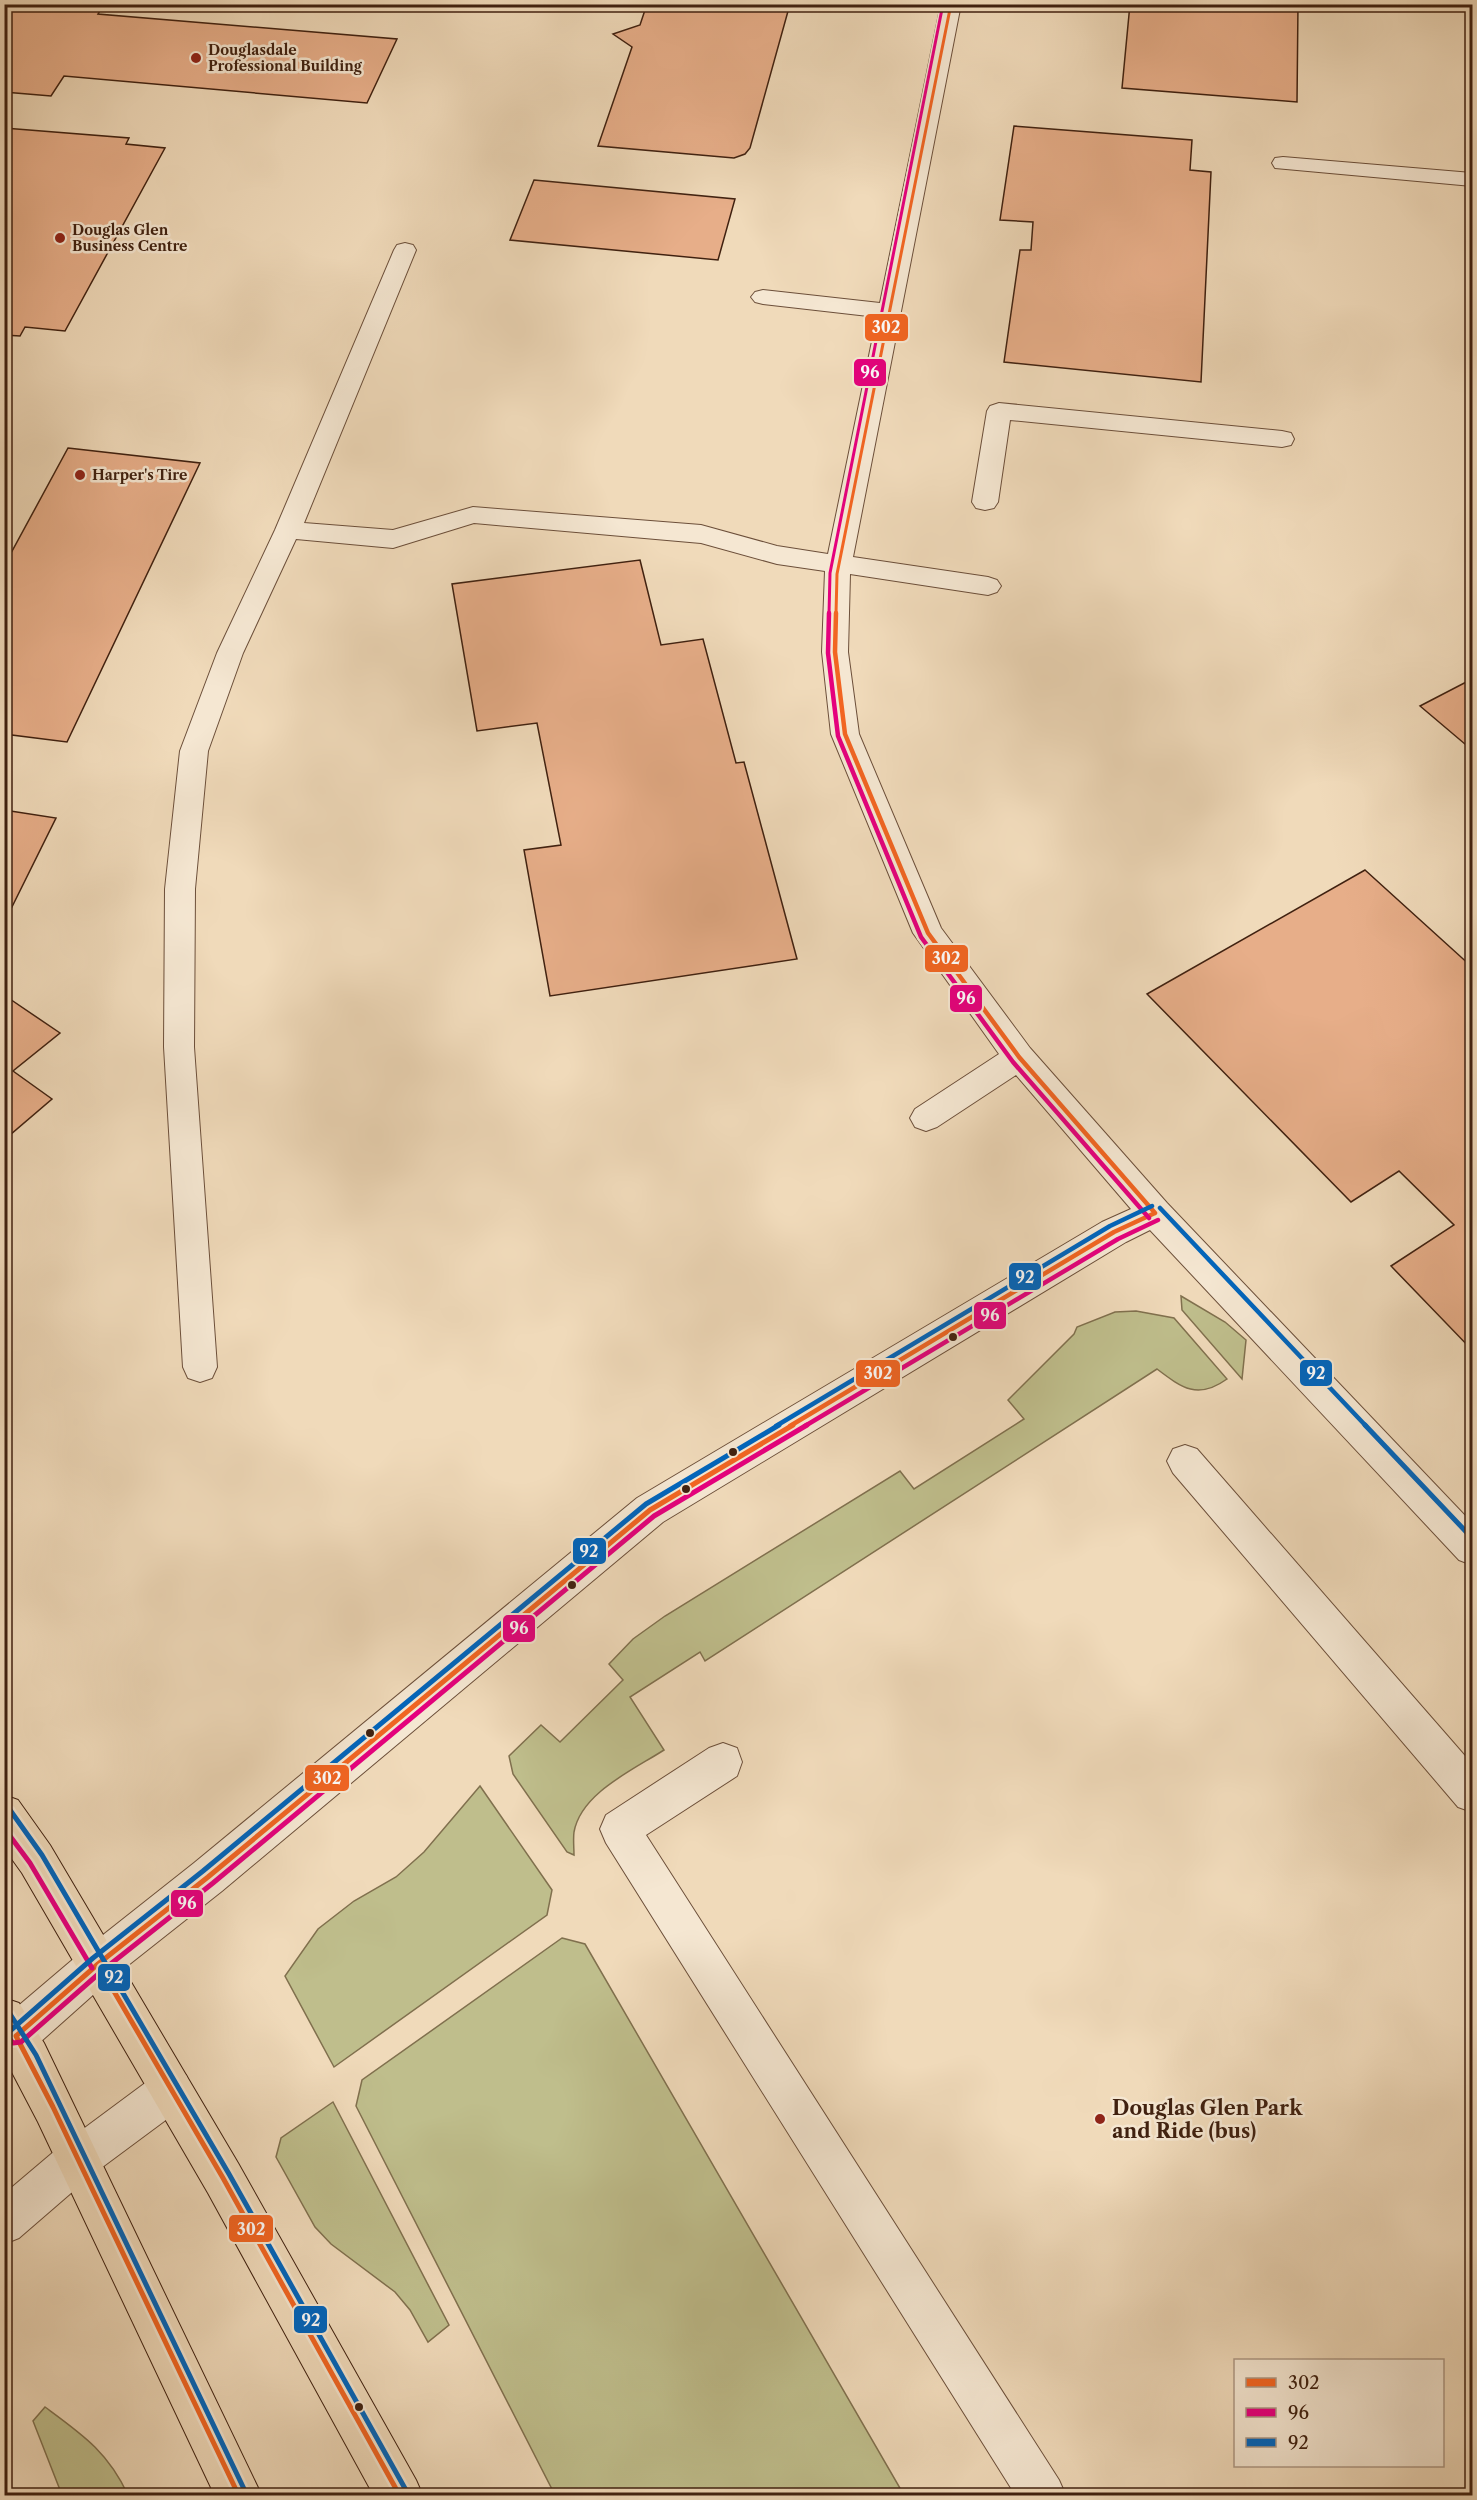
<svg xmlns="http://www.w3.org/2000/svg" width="1477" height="2500" font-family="'Libre Caslon Text',serif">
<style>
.green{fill:#bfbe8c;stroke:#80704e;stroke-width:1.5}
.building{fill:#e7ae89;stroke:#402110;stroke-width:1.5}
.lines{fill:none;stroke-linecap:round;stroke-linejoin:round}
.minor-casing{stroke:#6c4f3a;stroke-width:2}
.major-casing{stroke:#402110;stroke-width:2}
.minor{fill:#f5e7d2;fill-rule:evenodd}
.major{fill:#f0daba;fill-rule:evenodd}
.bus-1-far2-casing{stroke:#f5e7d2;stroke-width:6}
.bus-1-far1-casing{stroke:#f5e7d2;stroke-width:9}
.bus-1-casing{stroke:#f5e7d2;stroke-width:10}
.bus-2-far2-casing{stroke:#f5e7d2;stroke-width:6}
.bus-2-far1-casing{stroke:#f5e7d2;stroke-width:9}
.bus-2-casing{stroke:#f5e7d2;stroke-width:10}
.bus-3-far1-casing{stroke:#f5e7d2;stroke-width:9}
.bus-3-casing{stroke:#f5e7d2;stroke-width:10}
.bus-1-far2{stroke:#f26522;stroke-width:3}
.bus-1-far1{stroke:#f26522;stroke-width:4.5}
.bus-1{stroke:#f26522;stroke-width:5}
.bus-2-far2{stroke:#e5007d;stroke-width:3}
.bus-2-far1{stroke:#e5007d;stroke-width:4.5}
.bus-2{stroke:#e5007d;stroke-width:5}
.bus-3-far1{stroke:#0065bd;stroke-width:4.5}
.bus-3{stroke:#0065bd;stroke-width:5}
.poi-dot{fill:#8f2418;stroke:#f5e7d2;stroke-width:2}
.bus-dot{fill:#402110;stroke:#f5e7d2;stroke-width:2}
.labels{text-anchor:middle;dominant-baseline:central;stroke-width:5;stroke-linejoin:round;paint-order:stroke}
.far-poi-label{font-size:14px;font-weight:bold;fill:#402110;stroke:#f5e7d2;text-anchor:start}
.near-poi-label{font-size:20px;font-weight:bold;fill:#402110;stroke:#f5e7d2;text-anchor:start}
.line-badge{stroke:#f5e7d2;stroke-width:2}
.badge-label{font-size:16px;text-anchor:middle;font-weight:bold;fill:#fff}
</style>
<rect width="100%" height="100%" fill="#f0daba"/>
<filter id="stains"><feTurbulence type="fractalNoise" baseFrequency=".00333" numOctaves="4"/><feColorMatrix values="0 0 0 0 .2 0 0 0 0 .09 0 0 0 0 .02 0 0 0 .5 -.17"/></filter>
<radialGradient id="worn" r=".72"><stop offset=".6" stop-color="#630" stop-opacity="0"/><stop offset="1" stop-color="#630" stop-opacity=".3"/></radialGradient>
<!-- green -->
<path class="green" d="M 1181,1296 L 1225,1322 L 1246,1340 L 1242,1379 L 1182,1310 Z
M 1136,1311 L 1174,1318 L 1227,1379 C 1198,1400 1182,1388 1157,1369 L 705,1661 L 700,1652 L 630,1697 L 664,1750 C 633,1770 581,1793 574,1832 C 573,1839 574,1848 574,1855 L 567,1852 L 513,1774 L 509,1756 L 541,1725 L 560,1742 L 623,1680 L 609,1664 L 633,1639 L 665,1616 L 900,1471 L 914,1489 L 1024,1419 L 1008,1400 L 1074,1334 L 1077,1327 L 1115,1312 Z
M 480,1786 L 552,1890 L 547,1915 L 334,2067 L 285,1976 L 318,1929 L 354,1901 L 396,1877 L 424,1852 Z
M 562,1938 L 585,1944 L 904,2495 L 623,2496 L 622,2492 L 617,2496 L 555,2495 L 356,2106 L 362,2080 Z
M 333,2102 L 449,2325 L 428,2342 L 410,2310 L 395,2292 L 331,2244 L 315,2227 L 276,2157 L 281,2138 Z
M 45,2407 C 83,2435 108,2452 128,2495 L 62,2495 L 33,2421 Z"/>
<!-- building -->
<path class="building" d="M 4,4 L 104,4 L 98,14 L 397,39 L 367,103 L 64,76 L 51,96 L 4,92 Z
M 647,4 L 790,4 L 750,148 L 745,154 L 734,158 L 598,146 L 632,47 L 613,34 L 640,25 Z
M 1130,4 L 1298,4 L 1297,102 L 1122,88 Z
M 1014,126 L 1192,140 L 1190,170 L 1211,172 L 1201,382 L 1004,362 L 1020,250 L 1031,250 L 1033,222 L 1000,220 Z
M 4,128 L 129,138 L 126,144 L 165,148 L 65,331 L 25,327 L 20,336 L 4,335 Z
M 534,180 L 735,199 L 718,260 L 510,240 Z
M 68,448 L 200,463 L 67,742 L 4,734 L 4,566 Z
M 640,560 L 661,645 L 703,639 L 736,763 L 744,762 L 797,959 L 550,996 L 524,850 L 561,845 L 537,723 L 477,731 L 452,584 Z
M 1472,679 L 1472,750 L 1420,706 Z
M 4,810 L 56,818 L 4,923 Z
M 1365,870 L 1472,967 L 1472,1350 L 1391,1266 L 1454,1225 L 1399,1171 L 1351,1202 L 1147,994 Z
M 4,995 L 60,1033 L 13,1071 L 52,1099 L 4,1140 Z"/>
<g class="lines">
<!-- minor casing -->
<g class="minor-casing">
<path id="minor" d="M 941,4 L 961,4 L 853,557 L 988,577 L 997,580 L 1001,586 L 997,592 L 988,595 L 850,574 L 848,652 L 859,734 L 941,928 L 1030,1048 L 1167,1203 L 1472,1523 L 1472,1565 L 1459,1560 L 1150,1230 L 1126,1242 L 663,1522 L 222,1891 L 112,1978 L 19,2061 L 4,2066 L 4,2018 L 84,1950 L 194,1863 L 637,1498 L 1102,1222 L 1131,1209 L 1016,1075 L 937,1127 L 926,1131 L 915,1127 L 910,1118 L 915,1109 L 999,1054 L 913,933 L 831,734 L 822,652 L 825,571 L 777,564 L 701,543 L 474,523 L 393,548 L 296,539 L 243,653 L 208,751 L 195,889 L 194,1047 L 217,1367 L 212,1378 L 200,1382 L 188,1378 L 183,1367 L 164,1047 L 165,889 L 180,751 L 217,653 L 275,530 L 394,250 L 397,245 L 405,243 L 413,245 L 416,250 L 304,523 L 393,530 L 473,507 L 701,525 L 777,546 L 828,554 L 877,317 L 763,304 L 755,302 L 751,297 L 755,292 L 763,290 L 880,303 Z
M 1283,157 L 1472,173 L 1472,186 L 1275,168 L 1272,163 L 1275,158 Z
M 999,403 L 1282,431 L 1291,433 L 1294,439 L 1291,445 L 1282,447 L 1010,420 L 998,502 L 994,508 L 985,510 L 976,508 L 972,502 L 987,411 L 990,406 Z
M 1185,1445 L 1197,1449 L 1472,1764 L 1472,1812 L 1458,1807 L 1173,1473 L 1167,1461 L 1173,1449 Z
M 723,1743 L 737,1748 L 742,1762 L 737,1776 L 646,1835 L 1059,2480 L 1066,2496 L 1016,2496 L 606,1843 L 600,1829 L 606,1815 L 709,1748 Z
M 171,2069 L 186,2075 L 192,2090 L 186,2105 L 93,2174 L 19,2238 L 4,2244 L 4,2194 L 63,2144 L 156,2075 Z"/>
</g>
<!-- major casing -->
<g class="major-casing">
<path id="major" d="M 4,1795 L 18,1800 L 50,1845 L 238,2163 L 416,2480 L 423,2496 L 374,2496 L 208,2193 L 22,1873 L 4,1848 Z
M 4,1998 L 19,2003 L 44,2043 L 262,2496 L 215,2496 L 38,2122 L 4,2057 Z"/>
</g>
<!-- minor -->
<use href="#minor" class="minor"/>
<!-- major -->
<use href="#major" class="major"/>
<!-- bus-1-far2 casing -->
<g class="bus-1-far2-casing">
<path id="bus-1-far2" d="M 836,614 L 837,574 L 951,4"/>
</g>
<!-- bus-1-far1 casing -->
<g class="bus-1-far1-casing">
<path id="bus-1-far1" d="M 836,613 L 835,652 L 845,734 L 928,933 L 1019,1057 L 1155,1213
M 790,1426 L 1114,1232 L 1155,1213"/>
</g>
<!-- bus-1 casing -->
<g class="bus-1-casing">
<path id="bus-1" d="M 98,1964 L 223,2178 L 400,2496
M 239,2496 L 53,2107 L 16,2036 L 98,1964 L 208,1877 L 650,1510 L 793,1425"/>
</g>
<!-- bus-2-far2 casing -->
<g class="bus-2-far2-casing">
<path id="bus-2-far2" d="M 829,614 L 830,573 L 943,4"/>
</g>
<!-- bus-2-far1 casing -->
<g class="bus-2-far1-casing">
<path id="bus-2-far1" d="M 829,613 L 828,653 L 838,736 L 921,937 L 1013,1062 L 1149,1218
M 805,1426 L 1118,1239 L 1158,1220"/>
</g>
<!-- bus-2 casing -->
<g class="bus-2-casing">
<path id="bus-2" d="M 4,1828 L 30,1863 L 92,1968
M 4,2032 L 13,2043 L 21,2042 L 103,1970 L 213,1883 L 654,1516 L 807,1425"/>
</g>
<!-- bus-3-far1 casing -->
<g class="bus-3-far1-casing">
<path id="bus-3-far1" d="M 1160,1208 L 1366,1426
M 776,1426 L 1110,1226 L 1152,1206"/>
</g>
<!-- bus-3 casing -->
<g class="bus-3-casing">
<path id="bus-3" d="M 1365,1425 L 1472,1538
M 10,1810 L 42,1855 L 229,2174 L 407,2492
M 10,2014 L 36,2055 L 246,2493
M 11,2030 L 93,1958 L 203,1871 L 646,1504 L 779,1425"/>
</g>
<!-- bus-1-far2 -->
<use href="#bus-1-far2" class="bus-1-far2"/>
<!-- bus-1-far1 -->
<use href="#bus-1-far1" class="bus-1-far1"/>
<!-- bus-1 -->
<use href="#bus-1" class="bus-1"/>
<!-- bus-2-far2 -->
<use href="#bus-2-far2" class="bus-2-far2"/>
<!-- bus-2-far1 -->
<use href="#bus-2-far1" class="bus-2-far1"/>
<!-- bus-2 -->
<use href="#bus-2" class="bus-2"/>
<!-- bus-3-far1 -->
<use href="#bus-3-far1" class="bus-3-far1"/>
<!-- bus-3 -->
<use href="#bus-3" class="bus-3"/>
</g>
<!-- markers -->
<g class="poi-dot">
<circle cx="196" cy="58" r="6"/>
<circle cx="60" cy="238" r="6"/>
<circle cx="80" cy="475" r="6"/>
<circle cx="1100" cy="2119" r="6"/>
</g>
<g class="bus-dot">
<circle cx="953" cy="1337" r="5"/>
<circle cx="733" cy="1452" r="5"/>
<circle cx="686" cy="1489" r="5"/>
<circle cx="572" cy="1585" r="5"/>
<circle cx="370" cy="1733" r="5"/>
<circle cx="359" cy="2407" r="5"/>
</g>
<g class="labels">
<!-- far-poi labels -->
<g class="far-poi-label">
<text x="208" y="50">Douglasdale<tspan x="208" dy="16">Professional Building</tspan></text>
<text x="72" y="230">Douglas Glen<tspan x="72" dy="16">Business Centre</tspan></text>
<text x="92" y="475">Harper's Tire</text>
</g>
<!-- near-poi labels -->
<g class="near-poi-label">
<text x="1112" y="2108">Douglas Glen Park<tspan x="1112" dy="23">and Ride (bus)</tspan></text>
</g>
</g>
<g class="line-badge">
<rect x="864" y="313" width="45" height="29" rx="6" fill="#f26522"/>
<rect x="853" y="358" width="34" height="29" rx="6" fill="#e5007d"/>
<rect x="924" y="944" width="45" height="29" rx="6" fill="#f26522"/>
<rect x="949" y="984" width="34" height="29" rx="6" fill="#e5007d"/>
<rect x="1008" y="1262" width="34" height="29" rx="6" fill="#0065bd"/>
<rect x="973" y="1301" width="34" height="29" rx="6" fill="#e5007d"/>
<rect x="1299" y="1359" width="34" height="28" rx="6" fill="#0065bd"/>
<rect x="855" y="1359" width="46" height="29" rx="6" fill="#f26522"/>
<rect x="572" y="1537" width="35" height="28" rx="6" fill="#0065bd"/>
<rect x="502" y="1614" width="34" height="29" rx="6" fill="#e5007d"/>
<rect x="304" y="1764" width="46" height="28" rx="6" fill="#f26522"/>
<rect x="170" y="1889" width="34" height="29" rx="6" fill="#e5007d"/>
<rect x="97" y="1963" width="34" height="29" rx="6" fill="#0065bd"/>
<rect x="228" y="2214" width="46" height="29" rx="6" fill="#f26522"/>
<rect x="293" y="2305" width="35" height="29" rx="6" fill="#0065bd"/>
</g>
<g class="badge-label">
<text x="886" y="333">302</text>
<text x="870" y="378">96</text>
<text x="946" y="964">302</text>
<text x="966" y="1004">96</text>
<text x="1025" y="1283">92</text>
<text x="990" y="1321">96</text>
<text x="1316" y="1379">92</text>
<text x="878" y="1379">302</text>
<text x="589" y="1557">92</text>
<text x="519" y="1634">96</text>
<text x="327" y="1784">302</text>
<text x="187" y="1909">96</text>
<text x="114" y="1983">92</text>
<text x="251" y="2235">302</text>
<text x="311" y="2326">92</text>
</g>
<!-- margin -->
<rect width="1477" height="2500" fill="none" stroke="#f0daba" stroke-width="24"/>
<rect x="6" y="6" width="1465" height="2488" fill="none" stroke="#402110" stroke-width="3"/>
<rect x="12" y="12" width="1453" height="2476" fill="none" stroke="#402110" stroke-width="1.5"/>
<!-- legend -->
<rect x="1234" y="2359" width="210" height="108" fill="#f5e7d2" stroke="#ad9884" stroke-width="1.5"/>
<rect x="1246" y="2378" width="30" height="9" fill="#f26522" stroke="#ad9884" stroke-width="1.5"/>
<text x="1288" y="2389" font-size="18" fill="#402110">302</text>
<rect x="1246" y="2408" width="30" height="9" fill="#e5007d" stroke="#ad9884" stroke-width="1.5"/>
<text x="1288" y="2419" font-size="18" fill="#402110">96</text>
<rect x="1246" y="2438" width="30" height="9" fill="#0065bd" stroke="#ad9884" stroke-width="1.5"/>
<text x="1288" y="2449" font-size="18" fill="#402110">92</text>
<rect width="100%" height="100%" filter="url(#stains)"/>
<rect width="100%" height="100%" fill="url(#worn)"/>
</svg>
